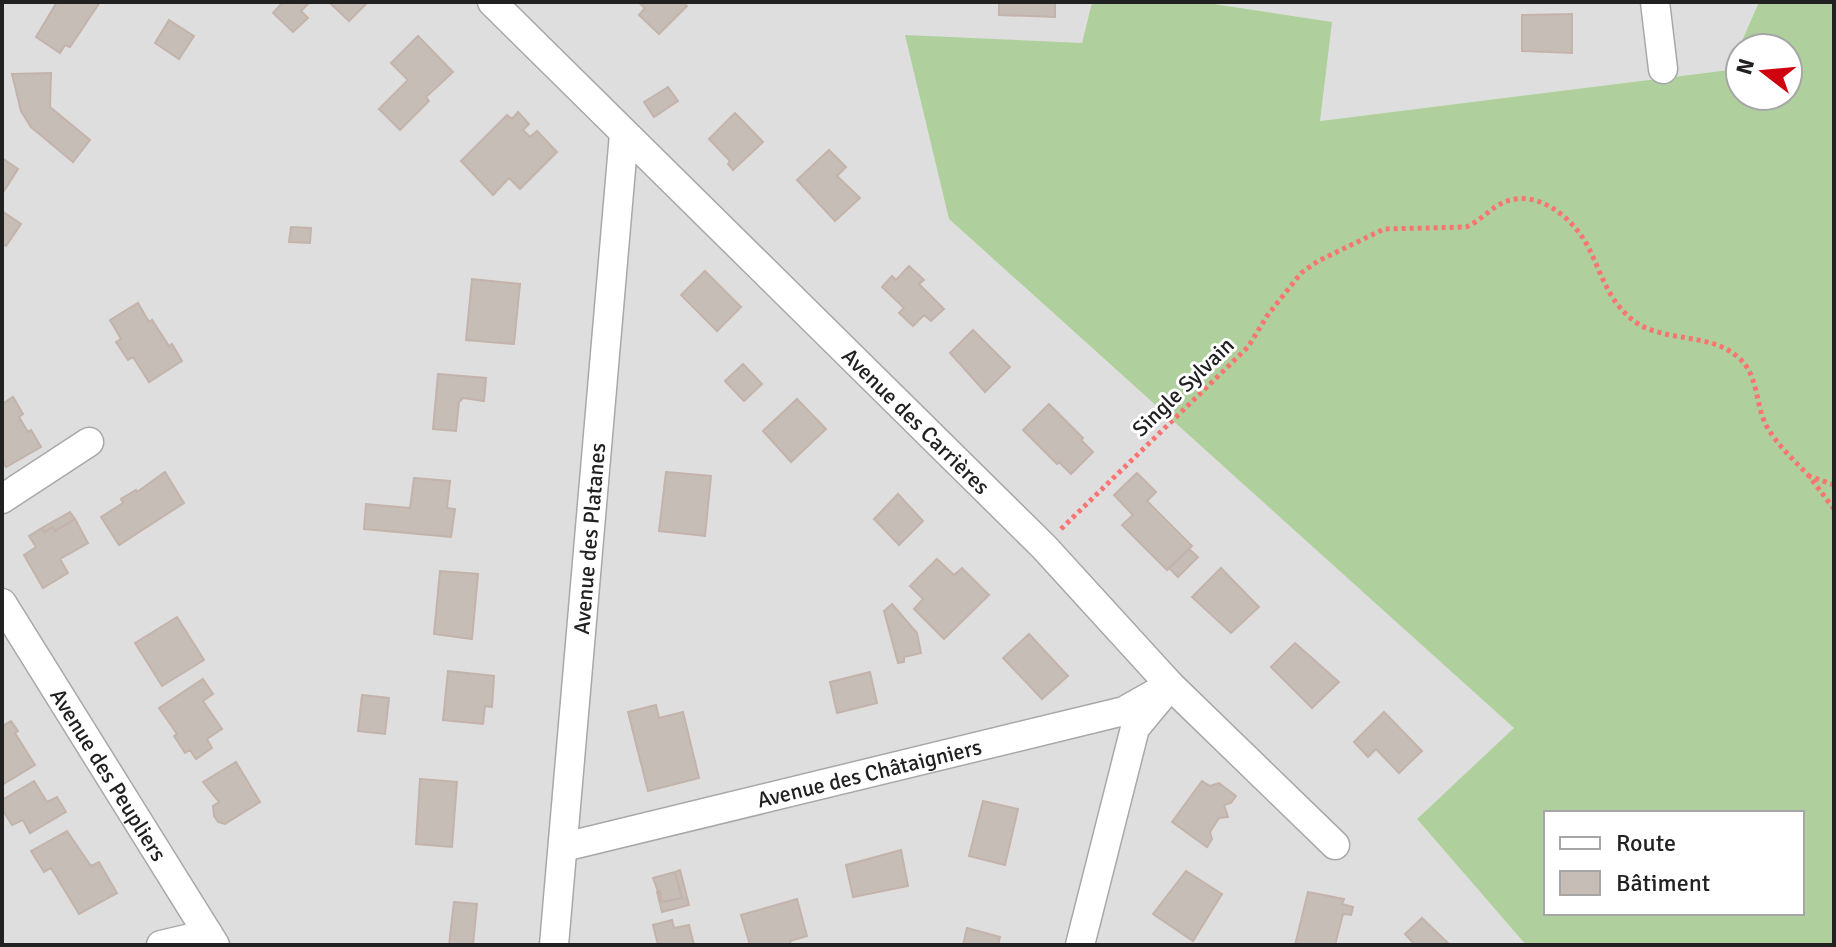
<svg xmlns="http://www.w3.org/2000/svg" width="1836" height="947" font-family="Signika,sans-serif">
<style>
.residential{fill:#dfdede}
.forest{fill:#afd09d;fill-rule:evenodd}
.building{fill:#c6bdb7;stroke:#c3b3aa;stroke-width:2}
.lines{fill:none;stroke-linecap:round;stroke-linejoin:round}
.minor-casing{stroke:#a8a8a8;stroke-width:31}
.path{stroke:#f97571;stroke-width:5;stroke-dasharray:4 4;stroke-linecap:butt}
.minor{stroke:#fff;stroke-width:28}
.labels{text-anchor:middle;dominant-baseline:central;stroke-width:6;stroke-linejoin:round;paint-order:stroke}
.street-label{font-size:22px;fill:#212121;stroke:#fff}
</style>
<rect width="100%" height="100%" fill="#f1ede8"/>
<!-- residential -->
<path class="residential" d="M 2,2 L 1092,2 L 1082,43 L 949,219 L 1515,728 L 1417,819 L 1526,945 L 2,945 Z
M 1201,2 L 1759,2 L 1729,70 L 1319,121 L 1331,22 Z"/>
<!-- forest -->
<path class="forest" d="M 1092,2 L 1201,2 L 1332,22 L 1320,121 L 1729,70 L 1759,2 L 1834,2 L 1834,945 L 1526,945 L 1417,819 L 1514,728 L 949,219 L 905,35 L 1082,43 ZM 1740,48 L 1788,48 L 1788,96 L 1740,96 ZM 1546,813 L 1802,813 L 1802,913 L 1546,913 Z"/>
<!-- building -->
<path class="building" d="M 57,2 L 100,2 L 70,47 L 65,45 L 60,53 L 36,37 Z
M 283,2 L 310,2 L 301,11 L 308,18 L 293,32 L 273,13 Z
M 329,2 L 368,2 L 349,21 Z
M 638,2 L 682,2 L 687,6 L 659,34 L 639,15 L 645,8 Z
M 999,2 L 1055,2 L 1055,17 L 999,15 Z
M 1572,14 L 1572,53 L 1522,51 L 1522,15 Z
M 169,20 L 194,36 L 179,59 L 155,43 Z
M 418,36 L 453,72 L 426,97 L 429,101 L 400,130 L 379,109 L 408,80 L 391,63 Z
M 51,73 L 50,107 L 90,140 L 73,162 L 31,127 L 21,111 L 12,74 Z
M 668,87 L 678,101 L 654,117 L 644,102 Z
M 518,112 L 529,124 L 523,130 L 530,137 L 537,131 L 557,152 L 520,189 L 509,178 L 493,195 L 461,161 L 507,115 L 512,119 Z
M 735,113 L 763,142 L 733,170 L 728,164 L 730,161 L 709,139 Z
M 829,150 L 846,167 L 837,176 L 860,198 L 835,221 L 797,180 Z
M 2,158 L 18,169 L 2,194 Z
M 2,211 L 21,224 L 6,246 L 2,244 Z
M 291,227 L 311,228 L 310,243 L 289,242 Z
M 909,266 L 924,280 L 919,284 L 944,309 L 931,321 L 924,315 L 913,326 L 899,313 L 904,308 L 882,287 L 892,276 L 896,280 Z
M 705,271 L 741,307 L 717,331 L 681,295 Z
M 472,279 L 520,284 L 514,344 L 466,340 Z
M 138,303 L 149,322 L 152,320 L 169,346 L 172,344 L 182,361 L 149,382 L 133,357 L 128,360 L 116,342 L 121,339 L 110,320 Z
M 973,330 L 1010,367 L 985,392 L 950,353 Z
M 743,364 L 762,384 L 744,401 L 725,381 Z
M 438,374 L 486,378 L 484,401 L 463,398 L 459,402 L 456,431 L 433,429 Z
M 13,397 L 23,414 L 19,417 L 28,432 L 31,430 L 41,447 L 6,467 L 2,459 L 2,404 Z
M 797,399 L 826,429 L 791,462 L 763,431 Z
M 1049,404 L 1083,438 L 1081,440 L 1093,452 L 1071,474 L 1059,462 L 1057,464 L 1023,430 Z
M 165,472 L 184,503 L 119,545 L 101,517 L 123,503 L 121,499 L 136,490 L 137,492 Z
M 666,472 L 711,476 L 705,536 L 659,531 Z
M 1137,473 L 1156,492 L 1147,501 L 1192,546 L 1167,570 L 1122,525 L 1133,515 L 1114,495 Z
M 414,478 L 450,481 L 447,508 L 455,509 L 451,537 L 364,529 L 366,504 L 410,508 Z
M 898,494 L 923,521 L 899,545 L 874,519 Z
M 70,512 L 75,519 L 55,531 L 53,527 L 44,532 L 42,528 Z
M 75,519 L 88,543 L 60,559 L 68,573 L 43,588 L 24,555 L 36,547 L 29,536 L 42,528 L 44,532 L 53,527 L 55,531 Z
M 1189,549 L 1198,557 L 1178,577 L 1169,568 Z
M 937,559 L 954,575 L 962,568 L 989,595 L 944,639 L 914,609 L 923,599 L 910,586 Z
M 1221,568 L 1259,607 L 1231,633 L 1192,597 Z
M 440,571 L 478,574 L 472,639 L 434,634 Z
M 892,604 L 917,633 L 921,653 L 904,657 L 904,662 L 898,663 L 884,611 Z
M 177,617 L 204,660 L 162,686 L 135,643 Z
M 1029,634 L 1068,676 L 1042,699 L 1003,658 Z
M 1295,643 L 1339,682 L 1312,708 L 1271,667 Z
M 448,671 L 494,676 L 492,707 L 485,706 L 483,724 L 443,720 Z
M 870,672 L 877,703 L 837,713 L 830,682 Z
M 203,679 L 213,694 L 203,701 L 222,729 L 207,739 L 212,748 L 196,759 L 190,750 L 185,753 L 174,736 L 177,734 L 159,708 Z
M 362,695 L 389,698 L 385,734 L 358,731 Z
M 656,705 L 659,718 L 683,712 L 699,778 L 648,791 L 628,712 Z
M 1384,712 L 1422,751 L 1399,773 L 1376,749 L 1368,757 L 1354,742 Z
M 11,721 L 18,731 L 15,733 L 35,765 L 2,785 L 2,726 Z
M 236,762 L 260,802 L 225,824 L 218,822 L 214,816 L 213,806 L 219,802 L 203,782 Z
M 420,779 L 457,782 L 452,847 L 416,844 Z
M 34,781 L 47,802 L 57,797 L 66,812 L 30,833 L 23,820 L 12,825 L 2,809 L 2,800 Z
M 1202,781 L 1210,786 L 1219,783 L 1236,796 L 1231,803 L 1224,805 L 1228,817 L 1219,818 L 1210,832 L 1212,839 L 1207,847 L 1172,822 Z
M 983,801 L 1018,809 L 1005,865 L 969,856 Z
M 67,831 L 91,866 L 99,862 L 117,893 L 79,914 L 51,868 L 44,872 L 31,851 Z
M 901,850 L 908,886 L 853,897 L 846,865 Z
M 680,870 L 689,905 L 662,912 L 657,892 L 660,891 L 662,902 L 682,898 L 675,872 Z
M 1186,871 L 1222,894 L 1193,941 L 1153,914 Z
M 675,872 L 682,898 L 662,902 L 653,878 Z
M 1308,892 L 1344,899 L 1342,904 L 1353,907 L 1351,915 L 1343,914 L 1335,945 L 1295,945 Z
M 797,899 L 807,936 L 790,941 L 791,945 L 750,945 L 741,915 Z
M 454,902 L 477,904 L 473,945 L 449,945 Z
M 1422,918 L 1450,945 L 1415,945 L 1405,934 Z
M 672,920 L 674,928 L 689,925 L 694,945 L 658,945 L 653,925 Z
M 967,928 L 1000,937 L 998,945 L 963,945 Z"/>
<g class="lines">
<!-- minor casing -->
<g class="minor-casing">
<g id="minor">
<path id="s1" d="M 492,2 L 1044,547 L 1170,685 L 1335,845"/>
<path d="M 1655,2 L 1663,69"/>
<path d="M 2,499 L 89,442"/>
<path id="s2" d="M 2,603 L 215,945"/>
<path id="s3" d="M 564,847 L 1124,711 L 1170,685"/>
<path d="M 161,945 L 208,934"/>
<path id="s4" d="M 554,945 L 624,134"/>
<path d="M 1080,945 L 1135,728 L 1160,698"/>
</g>
</g>
<!-- path -->
<path class="path" d="M 1834,485 L 1809,476 L 1834,509
M 1061,529 L 1248,347 L 1267,316 L 1301,273 L 1318,261 L 1384,229 L 1466,227 C 1481,221 1492,206 1507,201 C 1538,190 1571,217 1586,243 C 1601,270 1604,293 1628,316 C 1658,345 1709,330 1739,358 C 1759,376 1755,404 1766,425 C 1776,444 1795,461 1809,476"/>
<!-- minor -->
<use href="#minor" class="minor"/>
</g>
<g class="labels">
<!-- street labels -->
<g class="street-label">
<text transform="translate(1183 387) rotate(-44)">Single Sylvain</text>
<text stroke="none"><textPath href="#s1" startOffset="596">Avenue des Carrières</textPath></text>
<text stroke="none"><textPath href="#s4" startOffset="408">Avenue des Platanes</textPath></text>
<text stroke="none"><textPath href="#s3" startOffset="314">Avenue des Châtaigniers</textPath></text>
<text stroke="none"><textPath href="#s2" startOffset="202">Avenue des Peupliers</textPath></text>
</g>
</g>
<!-- border -->
<rect width="1836" height="947" fill="none" stroke="#212121" stroke-width="8"/>
<!-- legend -->
<rect x="1544" y="811" width="260" height="104" fill="#ffffff" stroke="#a6a6a6" stroke-width="2"/>
<rect x="1560" y="837" width="40" height="12" fill="#ffffff" stroke="#a6a6a6" stroke-width="2"/>
<text x="1616" y="851" font-size="24" fill="#212121">Route</text>
<rect x="1560" y="871" width="40" height="24" fill="#c6bdb7" stroke="#a6a6a6" stroke-width="2"/>
<text x="1616" y="891" font-size="24" fill="#212121">Bâtiment</text>
<!-- north arrow -->
<g transform="translate(1764 72) rotate(286)"><circle r="38" fill="#ffffff" stroke="#a6a6a6" stroke-width="2"/>
<path d="M0-6L14 30L0 20L-14 30Z" fill="#d00210"/>
<text y="-12" font-size="22" font-weight="bold" text-anchor="middle" fill="#212121">N</text>
</g>
</svg>
